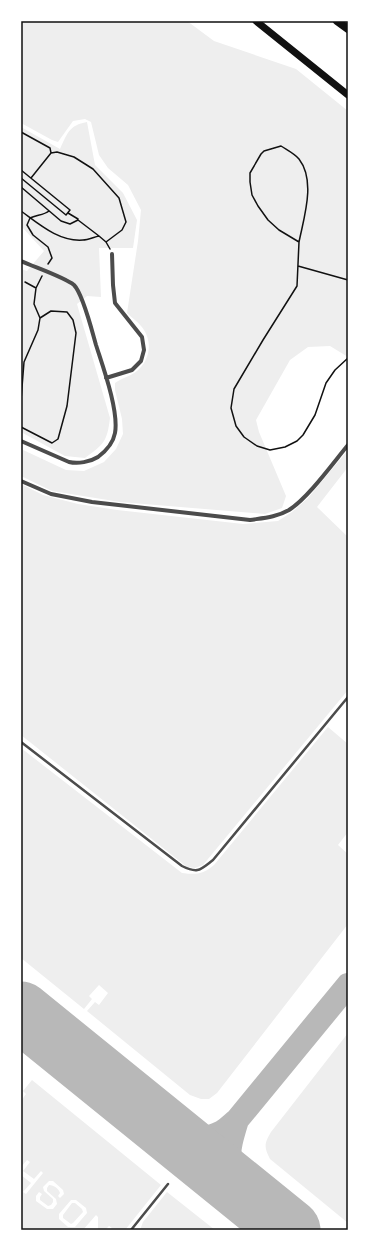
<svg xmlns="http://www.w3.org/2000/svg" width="369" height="1251" font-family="'Work Sans',sans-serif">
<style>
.green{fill:#eee;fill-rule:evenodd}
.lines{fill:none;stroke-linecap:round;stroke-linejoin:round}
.taxiway{stroke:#b8b8b8;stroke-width:24}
.runway{stroke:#b8b8b8;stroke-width:61}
.path{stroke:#111;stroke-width:1.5}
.service{stroke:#4c4c4c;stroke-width:2.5}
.minor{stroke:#4c4c4c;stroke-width:4}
.secondary{stroke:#111;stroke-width:7}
.motorway{stroke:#111;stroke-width:8}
.neatline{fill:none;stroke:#111;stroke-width:1.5}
</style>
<rect width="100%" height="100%" fill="#fff"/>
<!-- green -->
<path class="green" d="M 21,21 L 187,21 L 214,41 L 296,69 L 348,111 L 348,357 L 330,346 L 308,347 L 290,360 L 256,420 L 259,432 L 286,496 L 282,508 L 265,514 L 120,502 L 52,491 L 21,476 L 21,449 L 66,470 L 84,471 L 104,462 L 116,449 L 123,434 L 122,419 L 115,390 L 115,383 C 122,378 131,376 137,371 C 151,359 153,340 141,326 C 137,321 132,318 127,313 L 138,241 L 141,210 L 128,185 L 108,168 L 99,155 L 91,122 L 85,119 L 73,121 L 58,142 L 52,140 L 21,123 Z
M 87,122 L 95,165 L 123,193 L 137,220 L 133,248 L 99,248 L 101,297 L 87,296 L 77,304 L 110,418 C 107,442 104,444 85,458 L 65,456 L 21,432 L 21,269 L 27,271 L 44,251 L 21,226 L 21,127 L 60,149 C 67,134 69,125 87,122 Z
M 348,450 L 348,467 L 317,507 L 348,537 L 348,690 L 203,865 L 195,868 L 187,867 L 21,735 L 21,484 L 43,495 L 78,504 L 117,510 L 243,524 L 278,521 L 292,512 L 308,498 Z
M 328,727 L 348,744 L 348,832 L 338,845 L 348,854 L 348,924 L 217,1093 L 209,1099 L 201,1099 L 190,1095 L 87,1011 L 95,1002 L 99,1005 L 108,993 L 99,985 L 89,996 L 92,999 L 84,1009 L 21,958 L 21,748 L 182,873 C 197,875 203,874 214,865 Z
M 348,1033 L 348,1223 L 270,1159 C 264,1147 264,1144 271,1132 Z
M 32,1080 L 161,1185 L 125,1230 L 110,1230 L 112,1228 L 109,1226 L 105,1230 L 98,1230 L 98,1217 L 96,1215 L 83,1230 L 21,1230 L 21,1175 L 31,1183 L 23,1192 L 26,1194 L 43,1173 L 41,1171 L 34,1179 L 23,1171 L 30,1162 L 27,1160 L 21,1167 L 21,1101 L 26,1094 L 23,1091 ZM 49,1181 L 53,1181 L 63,1190 L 64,1194 L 60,1198 L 58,1196 L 60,1193 C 59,1189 54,1185 49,1185 L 47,1188 L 47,1191 L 56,1199 L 57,1204 L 53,1209 L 47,1209 L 36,1201 L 36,1196 L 39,1192 L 42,1194 L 40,1197 L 40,1200 L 48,1206 L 51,1205 L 53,1202 L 53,1199 L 44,1191 L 43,1187 ZM 71,1200 L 76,1200 L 86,1208 L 87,1213 L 75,1227 L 68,1227 L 59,1219 L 59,1214 Z
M 167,1192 L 215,1230 L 140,1230 L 143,1222 Z
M 72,1203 L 75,1203 L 82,1209 L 83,1212 L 73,1223 L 71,1224 L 63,1218 L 63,1215 Z"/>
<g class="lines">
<!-- taxiway -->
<path class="taxiway" d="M 237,1120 C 226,1156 225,1161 245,1193
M 166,1129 C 185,1136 202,1143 222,1132 C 227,1129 232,1124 237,1120 L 348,985"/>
<!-- runway -->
<path class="runway" d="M 21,1012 L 290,1230"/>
<!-- path -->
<path class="path" d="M 21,132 L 50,148 L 51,153 L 31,178
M 281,146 C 287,150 295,154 299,159 C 316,181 304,217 299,242 L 279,230 L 268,220 L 258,206 L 252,195 L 250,182 L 250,173 L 261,154 L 264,151 Z
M 51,153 L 57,152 L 74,157 L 93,169 L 119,198 L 126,222 L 122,230 L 106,242
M 21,170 L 70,210 L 66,215 L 21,178
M 21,187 L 61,221 L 70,224 L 78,220 L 99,236
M 21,211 C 39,224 59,242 83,240 C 88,240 94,237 99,236 L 106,242 L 110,249
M 68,213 L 78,219
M 299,242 L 297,286 L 263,340 L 234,389 L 231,408 L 236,426 L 244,437 L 257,446 L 270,450 L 285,447 L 297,441 L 303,435 L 315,415 L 326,383 L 335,370 L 348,358
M 48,264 L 52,258 L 48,247 L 33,235 L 27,225 L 30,218 C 36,215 44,215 49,211
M 298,266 L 348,280
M 25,282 L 36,288 L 42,276
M 21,400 L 24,362 L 38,330 L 40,318 L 34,304 L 36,288
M 21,427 L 52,443 L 58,439 L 67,406 L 76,333 L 73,320 L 67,312 L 51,311 L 40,318"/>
<!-- service -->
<path class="service" d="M 21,742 L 182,866 C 198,874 200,870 213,860 L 348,697
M 131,1230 L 168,1184"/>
<!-- minor -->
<path class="minor" d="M 21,261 C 34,267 64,277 74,285 C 83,294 92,331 96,345 C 103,367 119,411 115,433 C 113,444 106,451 98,457 C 90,462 78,464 69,462 L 21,441
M 106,378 L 132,370 L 141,361 L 144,350 L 142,337 L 115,303 L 113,285 L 112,254
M 21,481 L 51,494 L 92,502 L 250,520 C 263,518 277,517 289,510 C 308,498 333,463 348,445"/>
<!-- secondary -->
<path class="secondary" d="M 256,21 L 348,95"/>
<!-- motorway -->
<path class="motorway" d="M 337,21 L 348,29"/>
</g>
<!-- border -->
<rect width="369" height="1251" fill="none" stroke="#ffffff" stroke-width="44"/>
<rect x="22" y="22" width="325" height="1207" class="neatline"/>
</svg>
